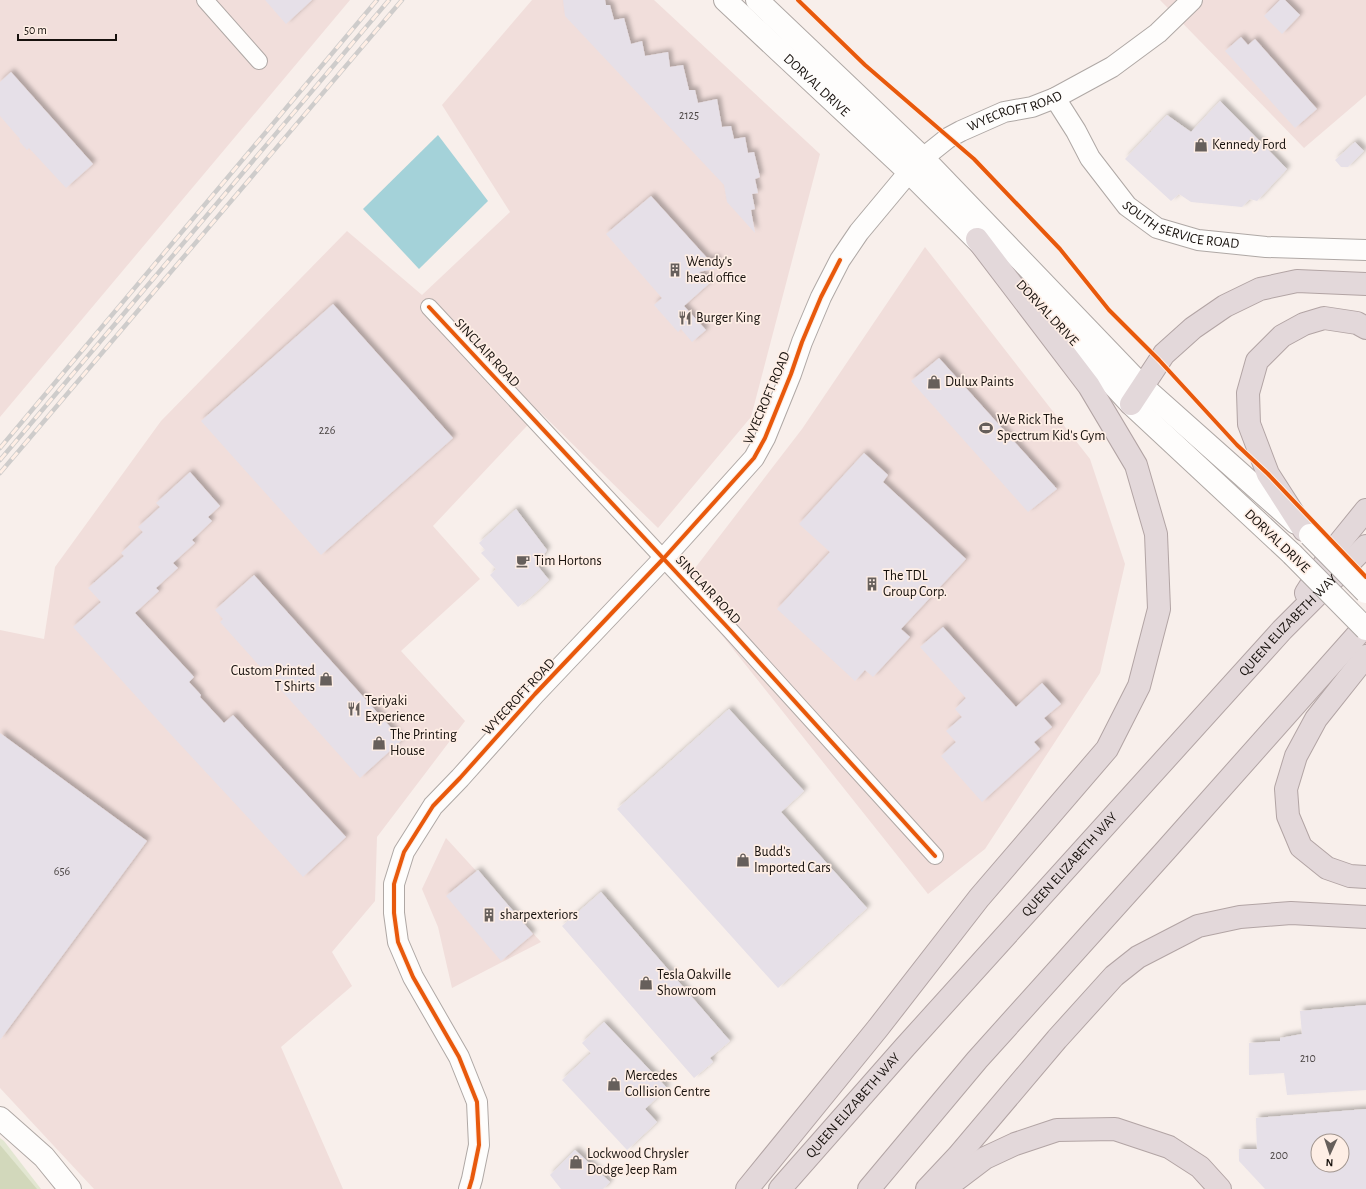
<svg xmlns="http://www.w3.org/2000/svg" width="1366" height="1189" font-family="'Alegreya Sans',sans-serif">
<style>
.industrial{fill:#f1dedb}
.green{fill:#e2e6d1}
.forest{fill:#d2d8bb}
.water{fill:#a4d2d9}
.building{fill:#e6e0e8;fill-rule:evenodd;filter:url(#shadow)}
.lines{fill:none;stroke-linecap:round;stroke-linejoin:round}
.minor-casing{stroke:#afa8a5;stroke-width:18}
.tertiary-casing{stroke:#afa8a5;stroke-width:22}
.secondary-casing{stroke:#afa8a5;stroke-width:24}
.motorway-casing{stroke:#b2a4a4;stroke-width:24}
.minor{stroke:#fefdfc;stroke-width:16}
.tertiary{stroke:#fefdfc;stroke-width:20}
.secondary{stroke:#fefdfc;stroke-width:22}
.motorway{stroke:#e3d8da;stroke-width:22}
.rail-casing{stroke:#cecccb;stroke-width:4.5}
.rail{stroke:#feeee5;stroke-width:3;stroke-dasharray:9;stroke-linecap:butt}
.secondary-bridge-casing{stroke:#afa8a5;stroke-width:24;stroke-linecap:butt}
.secondary-bridge{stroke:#fefdfc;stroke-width:22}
.cycleway-casing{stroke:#feeee5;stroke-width:6}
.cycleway{stroke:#e8590c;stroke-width:4}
.labels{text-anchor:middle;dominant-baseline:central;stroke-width:3.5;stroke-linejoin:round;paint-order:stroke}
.number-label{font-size:12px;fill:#4c4645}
.street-label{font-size:14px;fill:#17110d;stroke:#feeee5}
.poi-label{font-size:14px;fill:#17110d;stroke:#feeee5;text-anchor:start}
</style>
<defs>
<filter id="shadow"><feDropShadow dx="3.5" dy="-3.5" stdDeviation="2" flood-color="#0004"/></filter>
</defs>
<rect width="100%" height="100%" fill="#f8efeb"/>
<!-- industrial -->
<path class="industrial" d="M 0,0 L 350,0 L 0,417 Z
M 532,0 L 654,0 L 820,154 L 751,417 L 658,528 L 540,412 L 433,526 L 480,579 L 401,651 L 465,721 L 377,837 L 375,901 L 332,952 L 352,986 L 281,1047 L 343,1189 L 94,1189 L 0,1088 L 0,630 L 44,639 L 55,567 L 161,421 L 347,231 L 422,295 L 510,212 L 442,105 Z
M 1160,0 L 1366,0 L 1366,95 L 1304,148 Z
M 925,247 L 1090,459 L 1125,564 L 1100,673 L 985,849 L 928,894 L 682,585 L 802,429 Z
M 446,838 L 541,942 L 452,988 L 438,927 L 422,889 Z"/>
<!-- green -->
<path class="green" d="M 0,1138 L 4,1141 L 41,1189 L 0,1189 Z"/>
<!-- forest -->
<path class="forest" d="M 0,1145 L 37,1189 L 0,1189 Z"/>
<!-- water -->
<path class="water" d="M 438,135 L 488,201 L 419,269 L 363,209 Z"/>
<!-- building -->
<path class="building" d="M 265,0 L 312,0 L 286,24 Z
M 563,0 L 605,0 L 606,5 L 610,5 L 614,20 L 624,18 L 631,44 L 642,41 L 645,56 L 668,52 L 670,67 L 683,65 L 689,90 L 695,90 L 698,103 L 717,99 L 722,127 L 731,126 L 734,139 L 745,137 L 748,153 L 754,152 L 760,177 L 755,179 L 758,193 L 752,194 L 755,209 L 751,210 L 755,233 L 727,202 L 724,185 L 565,16 Z
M 1280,0 L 1285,0 L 1300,15 L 1282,34 L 1264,16 Z
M 1241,37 L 1248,45 L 1255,39 L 1317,109 L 1295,128 L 1225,51 Z
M 11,72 L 93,164 L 66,188 L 29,148 L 27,150 L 19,141 L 20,139 L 0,116 L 0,82 Z
M 1220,101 L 1287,169 L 1257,201 L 1250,199 L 1242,207 L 1191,202 L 1179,194 L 1171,201 L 1125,159 L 1167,115 L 1191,132 Z
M 1355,142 L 1364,151 L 1348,167 L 1341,167 L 1335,160 Z
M 651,196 L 708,259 L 717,258 L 718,268 L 699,272 L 712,281 L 684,306 L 706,330 L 692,342 L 681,329 L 678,332 L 654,305 L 662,298 L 606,234 Z
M 333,304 L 453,438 L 321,555 L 201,421 Z
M 939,358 L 1057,489 L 1028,512 L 911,381 Z
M 864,453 L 888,475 L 883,482 L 966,559 L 901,629 L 910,637 L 873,677 L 865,670 L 855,681 L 777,609 L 830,552 L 799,524 Z
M 190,472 L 220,506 L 208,517 L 212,521 L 192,540 L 195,543 L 173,563 L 178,568 L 156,588 L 159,591 L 135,613 L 194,677 L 189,682 L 201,695 L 200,697 L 224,723 L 233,715 L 346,837 L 303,877 L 176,740 L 73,627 L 101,602 L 88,588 L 124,556 L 121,553 L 143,532 L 138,527 L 160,507 L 156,503 Z
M 516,509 L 547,550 L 537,565 L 549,580 L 532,596 L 518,607 L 490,575 L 496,569 L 481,553 L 485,550 L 479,543 Z
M 254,575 L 402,740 L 360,778 L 220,622 L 223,619 L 215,610 Z
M 943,627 L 1016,707 L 1042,683 L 1061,704 L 1044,718 L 1052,727 L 1034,742 L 1040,749 L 982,802 L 941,756 L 956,742 L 946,731 L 962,717 L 955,709 L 966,698 L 920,647 Z
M 729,709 L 804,791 L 781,812 L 867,908 L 778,988 L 617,809 Z
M 0,733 L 147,841 L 0,1040 Z
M 478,870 L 533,934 L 501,961 L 446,896 Z
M 601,892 L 730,1041 L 710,1058 L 713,1062 L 694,1078 L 562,926 Z
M 1366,1005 L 1366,1090 L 1287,1095 L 1284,1073 L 1249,1075 L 1249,1043 L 1280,1041 L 1280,1038 L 1302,1034 L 1300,1011 Z
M 604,1022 L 667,1088 L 645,1109 L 657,1122 L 627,1150 L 562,1080 L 591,1053 L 582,1043 Z
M 1366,1109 L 1366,1189 L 1265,1189 L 1239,1161 L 1239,1149 L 1257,1149 L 1256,1118 ZM 1318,1141 L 1342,1141 L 1342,1165 L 1318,1165 Z
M 575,1150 L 610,1182 L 603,1189 L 561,1189 L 550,1175 Z"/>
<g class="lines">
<!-- minor casing -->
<g class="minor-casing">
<path id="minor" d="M 205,0 L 259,61
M 429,307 L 730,630 L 935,856"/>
</g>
<!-- tertiary casing -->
<g class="tertiary-casing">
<g id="tertiary">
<path id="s1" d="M 1055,98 L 1076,131 L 1090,158 L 1127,206 L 1157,228 L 1198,240 L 1266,247 L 1366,250"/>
<path id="s2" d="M 469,1189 L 472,1179 L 479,1145 L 477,1102 L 459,1057 L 413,977 L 398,942 L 394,913 L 394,884 L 404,852 L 433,806 L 460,778 L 535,694 L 664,558 L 754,458 L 765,438 L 791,374 L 802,342 L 821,297 L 840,260 L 859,232 L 909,172 L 923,158 L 948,138 L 961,131 L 1004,112 L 1032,107 L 1055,98 L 1112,67 L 1158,33 L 1192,0"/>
</g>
</g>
<!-- secondary casing -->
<g class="secondary-casing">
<g id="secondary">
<path id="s3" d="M 725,0 L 909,172 L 989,252"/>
<path d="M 757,0 L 923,158 L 1142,386 L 1296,523"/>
<path d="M 1031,296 L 1131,404 L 1292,554"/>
<path d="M 0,1118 L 44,1157 L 70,1189"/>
</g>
</g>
<!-- motorway casing -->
<g class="motorway-casing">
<g id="motorway">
<path d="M 1131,404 L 1164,354 L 1193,328 L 1225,306 L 1260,289 L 1297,281 L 1366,284"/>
<path d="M 1304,530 L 1268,474 L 1249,424 L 1248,393 L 1257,361 L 1282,336 L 1304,324 L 1324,318 L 1357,323 L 1366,328"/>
<path d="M 1306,593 L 1332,552 L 1366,510"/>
<path d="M 1366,656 L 1316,719 L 1296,756 L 1286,789 L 1288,816 L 1301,847 L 1327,868 L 1350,876 L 1366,877"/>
<path d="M 747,1189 L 878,1028 L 979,898 L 1107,749 L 1139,686 L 1159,609 L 1156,534 L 1136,465 L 1089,386 L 977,239"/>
<path id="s4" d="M 780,1189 L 905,1047 L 1282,630 L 1366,546"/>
<path d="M 869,1189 L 977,1060 L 1166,850 L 1366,625"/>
<path d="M 927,1189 L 958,1156 L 1057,1039 L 1114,976 L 1138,957 L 1198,926 L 1240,917 L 1291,913 L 1366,917"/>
<path d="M 944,1189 L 985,1158 L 1015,1144 L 1057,1130 L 1115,1129 L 1169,1147 L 1200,1167 L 1220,1189"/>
</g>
</g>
<!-- minor -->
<use href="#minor" class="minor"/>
<!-- tertiary -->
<use href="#tertiary" class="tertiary"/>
<!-- secondary -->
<use href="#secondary" class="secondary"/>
<!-- motorway -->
<use href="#motorway" class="motorway"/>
<!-- rail casing -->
<g class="rail-casing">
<path id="rail" d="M 0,448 L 377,0
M 0,460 L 389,0
M 0,473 L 402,0"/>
</g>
<!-- rail -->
<use href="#rail" class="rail"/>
<!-- secondary-bridge casing -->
<g class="secondary-bridge-casing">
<path id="secondary-bridge" d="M 1310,535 L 1366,592
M 1292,554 L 1366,629"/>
</g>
<!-- secondary-bridge -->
<use href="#secondary-bridge" class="secondary-bridge"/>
<!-- cycleway casing -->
<g class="cycleway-casing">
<path id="cycleway" d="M 798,0 L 865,65 L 974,159 L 1060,249 L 1109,310 L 1159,360 L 1237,445 L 1268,474 L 1366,577
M 429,307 L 730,630 L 935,856
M 469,1189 L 472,1179 L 479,1145 L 477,1102 L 459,1057 L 413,977 L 398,942 L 394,913 L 394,884 L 404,852 L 433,806 L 460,778 L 535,694 L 664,558 L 754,458 L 765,438 L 791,374 L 802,342 L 821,297 L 840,260"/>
</g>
<!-- cycleway -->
<use href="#cycleway" class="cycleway"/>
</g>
<!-- icons -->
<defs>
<g id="shop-bare" transform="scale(1.08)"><path d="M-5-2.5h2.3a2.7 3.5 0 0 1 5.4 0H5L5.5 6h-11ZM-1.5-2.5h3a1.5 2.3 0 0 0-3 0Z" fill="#665f5b" stroke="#feeee5" stroke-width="2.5" paint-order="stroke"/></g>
<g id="building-bare" transform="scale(1.08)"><path d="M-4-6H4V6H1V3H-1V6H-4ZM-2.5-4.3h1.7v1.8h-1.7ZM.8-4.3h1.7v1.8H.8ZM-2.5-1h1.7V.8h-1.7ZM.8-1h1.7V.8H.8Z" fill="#665f5b" stroke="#feeee5" stroke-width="2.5" paint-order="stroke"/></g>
<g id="restaurant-bare" transform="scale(1.08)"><path d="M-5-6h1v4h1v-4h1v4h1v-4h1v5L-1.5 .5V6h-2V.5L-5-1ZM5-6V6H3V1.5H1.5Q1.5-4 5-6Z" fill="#665f5b" stroke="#feeee5" stroke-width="2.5" paint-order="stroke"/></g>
<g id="stadium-bare" transform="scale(1.08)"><path d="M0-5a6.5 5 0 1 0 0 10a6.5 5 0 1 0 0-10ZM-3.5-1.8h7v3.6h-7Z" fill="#665f5b" stroke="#feeee5" stroke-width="2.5" paint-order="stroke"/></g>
<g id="cafe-bare" transform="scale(1.08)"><path d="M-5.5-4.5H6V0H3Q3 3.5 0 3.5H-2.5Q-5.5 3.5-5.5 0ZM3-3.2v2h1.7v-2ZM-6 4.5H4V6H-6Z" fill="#665f5b" stroke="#feeee5" stroke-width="2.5" paint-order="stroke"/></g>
</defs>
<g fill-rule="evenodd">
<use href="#shop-bare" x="1201" y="145"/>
<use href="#building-bare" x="675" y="270"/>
<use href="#restaurant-bare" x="685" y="318"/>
<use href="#shop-bare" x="934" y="382"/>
<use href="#stadium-bare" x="986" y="428"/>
<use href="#cafe-bare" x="523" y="561"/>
<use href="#building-bare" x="872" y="584"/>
<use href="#shop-bare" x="326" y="679"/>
<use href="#restaurant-bare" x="354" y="709"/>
<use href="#shop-bare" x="379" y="743"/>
<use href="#shop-bare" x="743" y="860"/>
<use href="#building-bare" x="489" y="915"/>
<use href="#shop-bare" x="646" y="983"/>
<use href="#shop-bare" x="614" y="1084"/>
<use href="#shop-bare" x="576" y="1162"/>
</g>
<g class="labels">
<!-- number labels -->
<g class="number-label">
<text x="689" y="115">2125</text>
<text x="327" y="430">226</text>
<text x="62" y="871">656</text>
<text x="1308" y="1058">210</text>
<text x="1279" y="1155">200</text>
</g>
<!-- street labels -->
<g class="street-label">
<text stroke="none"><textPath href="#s3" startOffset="125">DORVAL DRIVE</textPath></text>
<text stroke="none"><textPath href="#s2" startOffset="1339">WYECROFT ROAD</textPath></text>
<text stroke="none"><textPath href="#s1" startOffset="189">SOUTH SERVICE ROAD</textPath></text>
<text transform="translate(1047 313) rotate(47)">DORVAL DRIVE</text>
<text transform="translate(487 353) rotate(47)">SINCLAIR ROAD</text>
<text transform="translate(767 398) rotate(-67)">WYECROFT ROAD</text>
<text transform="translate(1277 541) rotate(44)">DORVAL DRIVE</text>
<text transform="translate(708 590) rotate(47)">SINCLAIR ROAD</text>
<text stroke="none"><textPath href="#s4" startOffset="759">QUEEN ELIZABETH WAY</textPath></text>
<text transform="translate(519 697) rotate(-47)">WYECROFT ROAD</text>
<text stroke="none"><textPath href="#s4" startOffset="435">QUEEN ELIZABETH WAY</textPath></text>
<text stroke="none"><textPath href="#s4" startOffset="111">QUEEN ELIZABETH WAY</textPath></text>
</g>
<!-- poi labels -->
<g class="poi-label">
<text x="1212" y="145">Kennedy Ford</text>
<text x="686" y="262">Wendy's<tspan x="686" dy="16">head office</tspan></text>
<text x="696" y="318">Burger King</text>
<text x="945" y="382">Dulux Paints</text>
<text x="997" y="420">We Rick The<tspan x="997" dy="16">Spectrum Kid's Gym</tspan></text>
<text x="534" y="561">Tim Hortons</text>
<text x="883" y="576">The TDL<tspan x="883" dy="16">Group Corp.</tspan></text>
<text x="315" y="671" text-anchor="end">Custom Printed<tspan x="315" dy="16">T Shirts</tspan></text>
<text x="365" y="701">Teriyaki<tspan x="365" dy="16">Experience</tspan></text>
<text x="390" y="735">The Printing<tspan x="390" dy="16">House</tspan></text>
<text x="754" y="852">Budd's<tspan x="754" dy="16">Imported Cars</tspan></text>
<text x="500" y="915">sharpexteriors</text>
<text x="657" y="975">Tesla Oakville<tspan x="657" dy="16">Showroom</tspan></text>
<text x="625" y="1076">Mercedes<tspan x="625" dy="16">Collision Centre</tspan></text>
<text x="587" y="1154">Lockwood Chrysler<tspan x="587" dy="16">Dodge Jeep Ram</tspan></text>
</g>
</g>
<!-- north arrow -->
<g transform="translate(1330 1153) rotate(183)"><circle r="19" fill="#feeee5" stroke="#a2968f"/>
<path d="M0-3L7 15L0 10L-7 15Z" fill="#665f5b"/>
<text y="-6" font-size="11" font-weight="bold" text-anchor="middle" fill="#17110d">N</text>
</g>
<!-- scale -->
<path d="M18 34v6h98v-6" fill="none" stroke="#17110d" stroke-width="2"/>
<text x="24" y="34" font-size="12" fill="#17110d" stroke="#feeee5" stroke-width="3" paint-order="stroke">50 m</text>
</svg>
